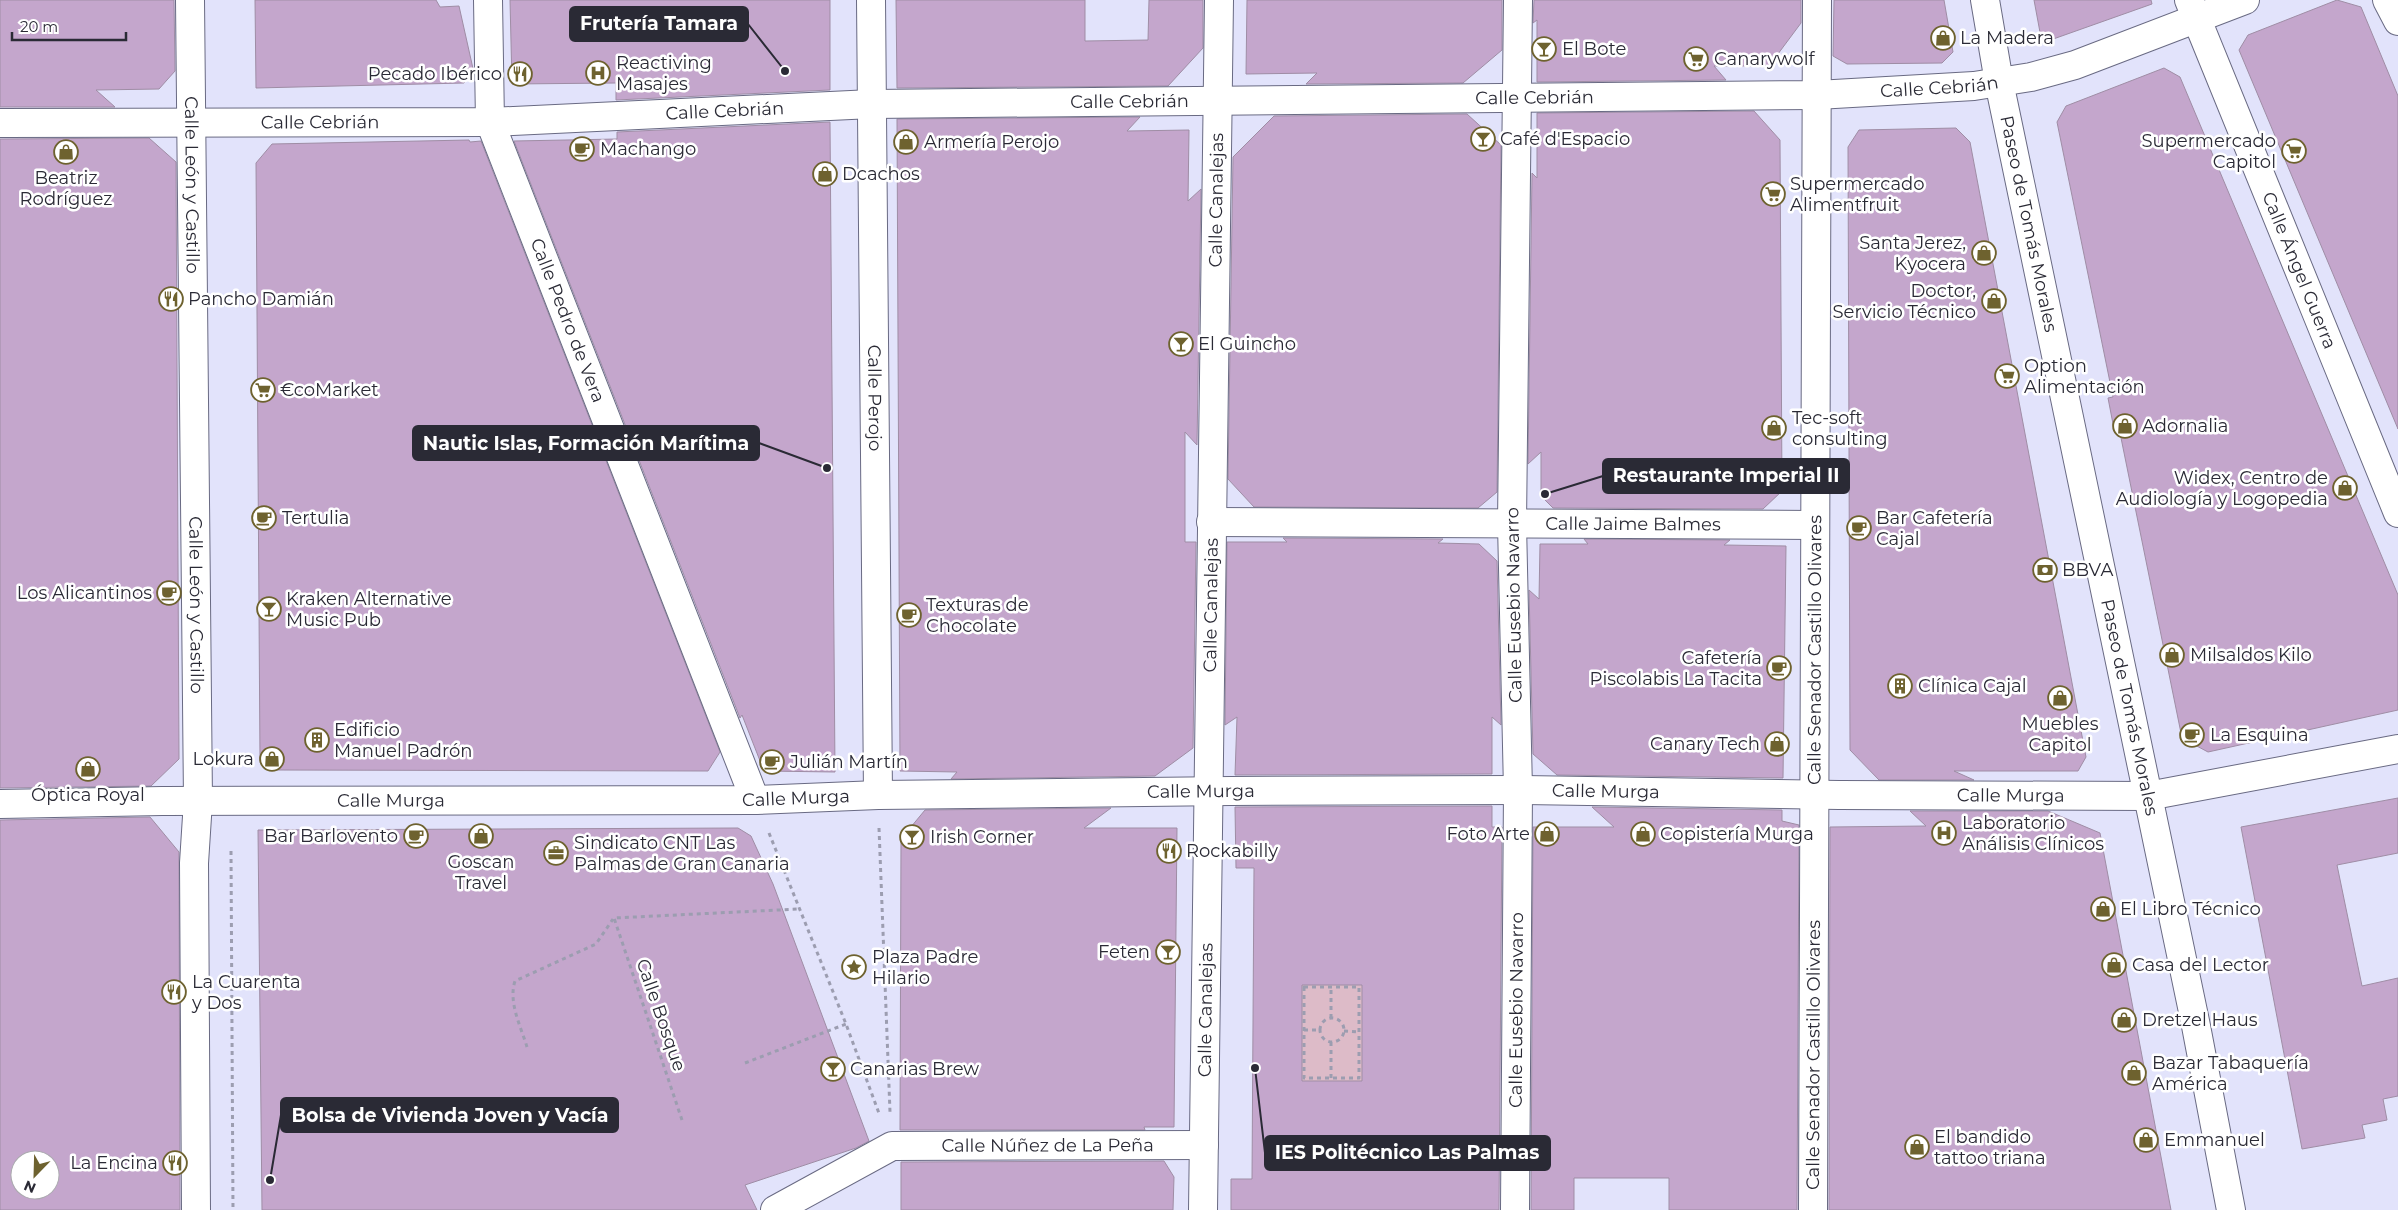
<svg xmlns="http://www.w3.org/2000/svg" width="2398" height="1210" font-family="Montserrat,sans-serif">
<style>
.green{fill:#ddbbc8}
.building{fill:#c4a6cc;stroke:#9f8da5;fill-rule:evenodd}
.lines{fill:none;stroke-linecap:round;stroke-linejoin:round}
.minor-casing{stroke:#696a83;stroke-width:30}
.path{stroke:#9c9db0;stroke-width:3;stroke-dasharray:4 4;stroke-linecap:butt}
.minor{stroke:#fff;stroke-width:28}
.labels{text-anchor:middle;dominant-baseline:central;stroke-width:5;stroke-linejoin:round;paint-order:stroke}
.poi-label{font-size:18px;fill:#2a2a35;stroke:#fff;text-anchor:start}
.street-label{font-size:18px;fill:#2a2a35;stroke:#fff}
.leader{fill:none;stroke:#2a2a35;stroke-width:2}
.callout-dot{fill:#2a2a35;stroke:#fff;stroke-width:2}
.callout{fill:#2a2a35;stroke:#2a2a35;stroke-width:2}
.callout-label{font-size:19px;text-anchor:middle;font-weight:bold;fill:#fff}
</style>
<rect width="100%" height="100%" fill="#e2e3fb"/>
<!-- green -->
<path class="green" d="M 1302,985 L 1362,985 L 1362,1081 L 1302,1081 Z"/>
<!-- building -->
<path class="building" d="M 0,0 L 174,0 L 175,71 L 159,89 L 96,90 L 115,107 L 0,107 Z
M 255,0 L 436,0 L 440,7 L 459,6 L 474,73 L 464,83 L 256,88 Z
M 510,0 L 830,0 L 830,90 L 616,100 L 616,83 L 512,84 Z
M 896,0 L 1085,0 L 1085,41 L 1148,40 L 1149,0 L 1203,0 L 1203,48 L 1168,86 L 897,88 Z
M 1247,0 L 1502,0 L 1502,50 L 1463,83 L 1306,84 L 1317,73 L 1246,74 Z
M 1534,0 L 1801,0 L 1801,23 L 1769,66 L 1714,66 L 1726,80 L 1537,82 L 1537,20 L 1533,23 Z
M 1834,0 L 1944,0 L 1953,52 L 1942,63 L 1847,64 L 1833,56 Z
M 2034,0 L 2151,0 L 2152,4 L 2042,43 Z
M 2337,0 L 2361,7 L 2398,96 L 2398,429 L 2239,50 L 2248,35 Z
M 2164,68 L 2180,77 L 2398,595 L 2398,710 L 2208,752 L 2182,738 L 2119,428 L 2114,429 L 2108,398 L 2113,397 L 2057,122 L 2066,106 Z
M 1754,111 L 1780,140 L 1782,491 L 1763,509 L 1553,508 L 1541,496 L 1541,452 L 1528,464 L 1532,173 L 1537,178 L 1537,113 Z
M 1467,114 L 1501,145 L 1497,492 L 1478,508 L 1254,507 L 1228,479 L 1233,157 L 1274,116 Z
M 1140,117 L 1127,131 L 1189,130 L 1188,201 L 1201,189 L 1197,445 L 1185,432 L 1185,542 L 1196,542 L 1193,748 L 1155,776 L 951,779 L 957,772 L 900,771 L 897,119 Z
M 830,122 L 835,772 L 764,771 L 742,715 L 740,718 L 514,141 L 617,139 L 617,132 Z
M 1956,128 L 1970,142 L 2086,757 L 2078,771 L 1954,771 L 1974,780 L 1879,780 L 1850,750 L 1848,147 L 1859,130 Z
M 149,138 L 176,162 L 179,759 L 151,786 L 0,788 L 0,139 Z
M 469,140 L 470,142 L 481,141 L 720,752 L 708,771 L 272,770 L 260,761 L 256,163 L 272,144 Z
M 1283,538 L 1443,539 L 1438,543 L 1479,544 L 1497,561 L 1501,725 L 1492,717 L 1492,774 L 1235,775 L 1237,717 L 1225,725 L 1227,542 L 1287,542 Z
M 1584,539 L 1730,540 L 1724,545 L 1786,546 L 1783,778 L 1557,775 L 1533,754 L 1529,590 L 1539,599 L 1540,544 L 1588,544 Z
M 2398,798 L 2398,853 L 2337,865 L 2362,986 L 2398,978 L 2398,1096 L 2383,1099 L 2387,1120 L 2362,1125 L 2365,1138 L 2302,1149 L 2241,827 Z
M 1492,806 L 1492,827 L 1502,827 L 1499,1210 L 1231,1210 L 1231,1179 L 1252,1179 L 1254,868 L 1236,868 L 1235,807 ZM 1302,985 L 1362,985 L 1362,1081 L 1302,1081 Z
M 1592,807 L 1782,810 L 1782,821 L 1799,825 L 1797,1210 L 1669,1210 L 1669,1178 L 1574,1178 L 1574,1210 L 1531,1210 L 1533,827 L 1614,827 Z
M 1111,808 L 1084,828 L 1177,828 L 1174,1127 L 1144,1127 L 1145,1130 L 900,1130 L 901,839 L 925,810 Z
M 1910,811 L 2048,811 L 2100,833 L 2171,1210 L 1829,1210 L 1830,827 L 1926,826 Z
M 150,817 L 179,852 L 180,1210 L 0,1210 L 0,820 ZM 20,1160 L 50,1160 L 50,1190 L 20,1190 Z
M 738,828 L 751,836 L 773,884 L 869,1141 L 856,1148 L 745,1185 L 757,1210 L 262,1210 L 258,830 Z
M 1164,1161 L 1174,1177 L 1173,1210 L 901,1210 L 901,1162 Z"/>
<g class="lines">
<!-- minor casing -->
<g class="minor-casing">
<g id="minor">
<path id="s1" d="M 190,0 L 198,801 L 194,863 L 196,1210"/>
<path id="s2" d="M 488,0 L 490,122 L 755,800"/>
<path id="s3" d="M 871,0 L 878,795"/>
<path id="s4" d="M 1985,0 L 1999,82 L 2196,1026 L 2231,1210"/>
<path id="s5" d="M 2189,0 L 2398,513"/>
<path d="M 2387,0 L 2398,21"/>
<path id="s6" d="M 0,123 L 490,122 L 872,104 L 1817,95 L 1974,86 L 2031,77 L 2075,65 L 2245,0"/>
<path id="s7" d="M 1211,522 L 1815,525"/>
<path id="s8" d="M 0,804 L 162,801 L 755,800 L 878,795 L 1230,791 L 1518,790 L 1839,795 L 2148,796 L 2398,749"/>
<path id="s9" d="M 775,1210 L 892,1146 L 1204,1145"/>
<path id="s10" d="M 1203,1210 L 1219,0"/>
<path id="s11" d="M 1515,1210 L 1518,790 L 1512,524 L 1518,0"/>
<path id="s12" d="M 1813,1210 L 1817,0"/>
</g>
</g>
<!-- path -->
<path class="path" d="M 879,828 L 890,1112
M 769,833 L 846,1024 L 880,1116
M 231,851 L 233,1210
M 1304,987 L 1359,987 L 1359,1078 L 1304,1078 Z
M 1331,1018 L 1331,987
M1320 1030a12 12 0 1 1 24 0a12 12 0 1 1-24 0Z
M 1304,1030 L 1320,1030
M 1344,1031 L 1359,1032
M 527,1047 C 521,1027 508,1002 515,981 L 596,944 L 613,919
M 745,1063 L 846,1024
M 1331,1078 L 1331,1042
M 682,1120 L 614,918 L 799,909"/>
<!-- minor -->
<use href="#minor" class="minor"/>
</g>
<!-- icons -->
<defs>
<g id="shop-ring" transform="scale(1.25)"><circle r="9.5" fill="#fff" stroke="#6e622f" stroke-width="1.5"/><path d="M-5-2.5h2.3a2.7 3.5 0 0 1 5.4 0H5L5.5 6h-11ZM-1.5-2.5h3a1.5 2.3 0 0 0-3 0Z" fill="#6e622f"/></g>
<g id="bar-ring" transform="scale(1.25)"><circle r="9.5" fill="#fff" stroke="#6e622f" stroke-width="1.5"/><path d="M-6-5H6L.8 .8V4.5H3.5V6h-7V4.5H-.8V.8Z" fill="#6e622f"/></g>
<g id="supermarket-ring" transform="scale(1.25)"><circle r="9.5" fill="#fff" stroke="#6e622f" stroke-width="1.5"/><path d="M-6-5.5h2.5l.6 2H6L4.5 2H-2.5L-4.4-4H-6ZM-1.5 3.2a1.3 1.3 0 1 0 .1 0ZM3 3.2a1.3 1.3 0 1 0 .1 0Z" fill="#6e622f"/></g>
<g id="hospital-ring" transform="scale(1.25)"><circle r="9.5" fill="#fff" stroke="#6e622f" stroke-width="1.5"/><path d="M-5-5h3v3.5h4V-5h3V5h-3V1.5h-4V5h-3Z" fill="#6e622f"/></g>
<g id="restaurant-ring" transform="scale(1.25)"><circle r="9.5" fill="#fff" stroke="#6e622f" stroke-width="1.5"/><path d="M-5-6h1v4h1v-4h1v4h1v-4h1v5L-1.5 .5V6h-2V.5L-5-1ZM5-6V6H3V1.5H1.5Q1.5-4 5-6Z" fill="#6e622f"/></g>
<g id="cafe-ring" transform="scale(1.25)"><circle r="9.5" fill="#fff" stroke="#6e622f" stroke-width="1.5"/><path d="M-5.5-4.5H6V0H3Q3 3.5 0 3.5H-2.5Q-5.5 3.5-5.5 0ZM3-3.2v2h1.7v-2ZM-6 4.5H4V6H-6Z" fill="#6e622f"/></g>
<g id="bank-ring" transform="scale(1.25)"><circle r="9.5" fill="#fff" stroke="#6e622f" stroke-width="1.5"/><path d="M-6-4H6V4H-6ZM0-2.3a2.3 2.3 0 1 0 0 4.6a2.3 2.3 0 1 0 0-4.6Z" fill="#6e622f"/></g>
<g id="building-ring" transform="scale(1.25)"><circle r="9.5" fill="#fff" stroke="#6e622f" stroke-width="1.5"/><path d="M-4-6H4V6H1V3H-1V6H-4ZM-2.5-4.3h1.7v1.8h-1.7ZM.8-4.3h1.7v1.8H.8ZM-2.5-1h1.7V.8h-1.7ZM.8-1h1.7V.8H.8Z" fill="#6e622f"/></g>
<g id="office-ring" transform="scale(1.25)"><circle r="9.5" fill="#fff" stroke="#6e622f" stroke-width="1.5"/><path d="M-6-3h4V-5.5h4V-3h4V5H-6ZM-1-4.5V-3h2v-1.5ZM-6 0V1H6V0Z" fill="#6e622f"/></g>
<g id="sight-ring" transform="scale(1.25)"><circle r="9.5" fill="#fff" stroke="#6e622f" stroke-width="1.5"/><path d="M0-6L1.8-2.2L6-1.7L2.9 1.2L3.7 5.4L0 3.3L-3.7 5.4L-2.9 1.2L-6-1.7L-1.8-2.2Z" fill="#6e622f"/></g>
</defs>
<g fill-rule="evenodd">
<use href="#shop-ring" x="1943" y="38"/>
<use href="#bar-ring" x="1544" y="49"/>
<use href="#supermarket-ring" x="1696" y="59"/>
<use href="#hospital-ring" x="598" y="73"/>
<use href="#restaurant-ring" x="520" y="74"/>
<use href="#bar-ring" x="1483" y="139"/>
<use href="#shop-ring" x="906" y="142"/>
<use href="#cafe-ring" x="582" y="149"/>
<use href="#supermarket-ring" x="2294" y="151"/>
<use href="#shop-ring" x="66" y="152"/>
<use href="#shop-ring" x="825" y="174"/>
<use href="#supermarket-ring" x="1773" y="194"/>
<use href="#shop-ring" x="1984" y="253"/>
<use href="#restaurant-ring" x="171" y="299"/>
<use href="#shop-ring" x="1994" y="301"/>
<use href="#bar-ring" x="1181" y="344"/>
<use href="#supermarket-ring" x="2007" y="376"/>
<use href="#supermarket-ring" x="263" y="390"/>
<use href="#shop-ring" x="2125" y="426"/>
<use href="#shop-ring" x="1774" y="428"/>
<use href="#shop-ring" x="2345" y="488"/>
<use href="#cafe-ring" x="264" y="518"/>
<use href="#cafe-ring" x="1859" y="528"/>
<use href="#bank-ring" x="2045" y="570"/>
<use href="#cafe-ring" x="169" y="593"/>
<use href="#bar-ring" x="269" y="609"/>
<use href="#cafe-ring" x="909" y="615"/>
<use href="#shop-ring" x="2172" y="655"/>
<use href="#cafe-ring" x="1779" y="668"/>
<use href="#building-ring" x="1900" y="686"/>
<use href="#shop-ring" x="2060" y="698"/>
<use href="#cafe-ring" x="2192" y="735"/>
<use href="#building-ring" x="317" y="740"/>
<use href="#shop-ring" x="1777" y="744"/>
<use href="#shop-ring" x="272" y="759"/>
<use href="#cafe-ring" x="772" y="762"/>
<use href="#shop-ring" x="88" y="769"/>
<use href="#hospital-ring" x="1944" y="833"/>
<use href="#shop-ring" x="1547" y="834"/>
<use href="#shop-ring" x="1643" y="834"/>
<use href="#cafe-ring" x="416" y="836"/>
<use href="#shop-ring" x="481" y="836"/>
<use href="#bar-ring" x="912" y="837"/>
<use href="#restaurant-ring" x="1169" y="851"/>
<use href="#office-ring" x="556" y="853"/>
<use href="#shop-ring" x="2103" y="909"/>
<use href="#bar-ring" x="1168" y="952"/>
<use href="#shop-ring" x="2114" y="965"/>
<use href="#sight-ring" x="854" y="967"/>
<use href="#restaurant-ring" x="174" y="992"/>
<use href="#shop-ring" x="2124" y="1020"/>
<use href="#bar-ring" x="833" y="1069"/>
<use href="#shop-ring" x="2134" y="1073"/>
<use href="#shop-ring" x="2146" y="1140"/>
<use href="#shop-ring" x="1917" y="1147"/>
<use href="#restaurant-ring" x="175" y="1163"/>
</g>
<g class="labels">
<!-- poi labels -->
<g class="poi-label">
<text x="1960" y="38">La Madera</text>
<text x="1562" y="49">El Bote</text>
<text x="1714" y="59">Canarywolf</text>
<text x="616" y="63">Reactiving<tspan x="616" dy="21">Masajes</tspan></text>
<text x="502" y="74" text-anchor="end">Pecado Ibérico</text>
<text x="1500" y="139">Café d'Espacio</text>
<text x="2276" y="141" text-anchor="end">Supermercado<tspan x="2276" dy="21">Capitol</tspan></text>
<text x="924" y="142">Armería Perojo</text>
<text x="600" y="149">Machango</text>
<text x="842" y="174">Dcachos</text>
<text x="66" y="178" text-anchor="middle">Beatriz<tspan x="66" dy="21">Rodríguez</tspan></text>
<text x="1790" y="184">Supermercado<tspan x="1790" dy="21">Alimentfruit</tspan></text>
<text x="1966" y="243" text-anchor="end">Santa Jerez,<tspan x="1966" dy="21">Kyocera</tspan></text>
<text x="1976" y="291" text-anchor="end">Doctor,<tspan x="1976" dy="21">Servicio Técnico</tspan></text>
<text x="188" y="299">Pancho Damián</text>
<text x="1198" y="344">El Guincho</text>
<text x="2024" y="366">Option<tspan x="2024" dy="21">Alimentación</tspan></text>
<text x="280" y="390">€coMarket</text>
<text x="1792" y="418">Tec-soft<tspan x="1792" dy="21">consulting</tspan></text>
<text x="2142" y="426">Adornalia</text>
<text x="2328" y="478" text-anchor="end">Widex, Centro de<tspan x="2328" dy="21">Audiología y Logopedia</tspan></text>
<text x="282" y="518">Tertulia</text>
<text x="1876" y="518">Bar Cafetería<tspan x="1876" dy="21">Cajal</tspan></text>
<text x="2062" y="570">BBVA</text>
<text x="152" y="593" text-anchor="end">Los Alicantinos</text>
<text x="286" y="599">Kraken Alternative<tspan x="286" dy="21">Music Pub</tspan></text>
<text x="926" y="605">Texturas de<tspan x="926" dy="21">Chocolate</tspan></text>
<text x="2190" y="655">Milsaldos Kilo</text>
<text x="1762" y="658" text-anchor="end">Cafetería<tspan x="1762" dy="21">Piscolabis La Tacita</tspan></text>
<text x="1918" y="686">Clínica Cajal</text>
<text x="2060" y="724" text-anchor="middle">Muebles<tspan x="2060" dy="21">Capitol</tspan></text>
<text x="334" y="730">Edificio<tspan x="334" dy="21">Manuel Padrón</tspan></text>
<text x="2210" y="735">La Esquina</text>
<text x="1760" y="744" text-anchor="end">Canary Tech</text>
<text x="254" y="759" text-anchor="end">Lokura</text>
<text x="790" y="762">Julián Martín</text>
<text x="88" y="795" text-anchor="middle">Óptica Royal</text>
<text x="1962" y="823">Laboratorio<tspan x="1962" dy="21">Análisis Clínicos</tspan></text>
<text x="1530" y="834" text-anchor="end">Foto Arte</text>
<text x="1660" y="834">Copistería Murga</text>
<text x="398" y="836" text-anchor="end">Bar Barlovento</text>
<text x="930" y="837">Irish Corner</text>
<text x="574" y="843">Sindicato CNT Las<tspan x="574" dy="21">Palmas de Gran Canaria</tspan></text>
<text x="1186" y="851">Rockabilly</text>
<text x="481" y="862" text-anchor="middle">Goscan<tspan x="481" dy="21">Travel</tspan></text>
<text x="2120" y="909">El Libro Técnico</text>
<text x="1150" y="952" text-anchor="end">Feten</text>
<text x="872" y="957">Plaza Padre<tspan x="872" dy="21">Hilario</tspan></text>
<text x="2132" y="965">Casa del Lector</text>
<text x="192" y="982">La Cuarenta<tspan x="192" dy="21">y Dos</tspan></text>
<text x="2142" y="1020">Dretzel Haus</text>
<text x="2152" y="1063">Bazar Tabaquería<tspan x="2152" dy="21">América</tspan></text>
<text x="850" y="1069">Canarias Brew</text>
<text x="1934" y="1137">El bandido<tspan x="1934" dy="21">tattoo triana</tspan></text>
<text x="2164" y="1140">Emmanuel</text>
<text x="158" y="1163" text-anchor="end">La Encina</text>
</g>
<!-- street labels -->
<g class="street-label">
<text stroke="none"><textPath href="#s6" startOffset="1940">Calle Cebrián</textPath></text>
<text stroke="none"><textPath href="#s6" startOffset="1535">Calle Cebrián</textPath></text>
<text stroke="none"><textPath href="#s6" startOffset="1130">Calle Cebrián</textPath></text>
<text stroke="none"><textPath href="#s6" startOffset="725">Calle Cebrián</textPath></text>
<text stroke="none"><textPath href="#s6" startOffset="320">Calle Cebrián</textPath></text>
<text stroke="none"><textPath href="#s1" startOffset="185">Calle León y Castillo</textPath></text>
<text stroke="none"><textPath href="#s10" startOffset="1010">Calle Canalejas</textPath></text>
<text stroke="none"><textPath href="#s4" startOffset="228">Paseo de Tomás Morales</textPath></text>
<text stroke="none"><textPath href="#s5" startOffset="292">Calle Ángel Guerra</textPath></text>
<text stroke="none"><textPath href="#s2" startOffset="335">Calle Pedro de Vera</textPath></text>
<text stroke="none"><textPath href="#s3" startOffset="398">Calle Perojo</textPath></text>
<text stroke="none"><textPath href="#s7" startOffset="422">Calle Jaime Balmes</textPath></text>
<text stroke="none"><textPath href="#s1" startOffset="605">Calle León y Castillo</textPath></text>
<text stroke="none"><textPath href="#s10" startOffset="605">Calle Canalejas</textPath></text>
<text transform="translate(1514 605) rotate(-91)">Calle Eusebio Navarro</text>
<text stroke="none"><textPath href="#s12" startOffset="560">Calle Senador Castillo Olivares</textPath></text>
<text stroke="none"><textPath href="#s4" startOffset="722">Paseo de Tomás Morales</textPath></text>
<text stroke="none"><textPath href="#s8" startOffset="1201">Calle Murga</textPath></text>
<text stroke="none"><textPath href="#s8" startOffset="1606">Calle Murga</textPath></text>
<text stroke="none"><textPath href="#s8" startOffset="2011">Calle Murga</textPath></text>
<text stroke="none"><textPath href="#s8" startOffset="796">Calle Murga</textPath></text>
<text stroke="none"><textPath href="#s8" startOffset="391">Calle Murga</textPath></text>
<text stroke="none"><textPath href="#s10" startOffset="200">Calle Canalejas</textPath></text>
<text stroke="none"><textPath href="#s11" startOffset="200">Calle Eusebio Navarro</textPath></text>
<text transform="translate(661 1015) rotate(71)">Calle Bosque</text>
<text stroke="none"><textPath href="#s12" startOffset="155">Calle Senador Castillo Olivares</textPath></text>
<text stroke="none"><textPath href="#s9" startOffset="289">Calle Núñez de La Peña</textPath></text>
</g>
</g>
<!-- callouts -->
<path class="leader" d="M785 71L748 24M827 468L759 443M1545 494L1603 476M270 1180L281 1115M1255 1068L1265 1153"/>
<g class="callout-dot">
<circle cx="785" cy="71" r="5"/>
<circle cx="827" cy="468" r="5"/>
<circle cx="1545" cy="494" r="5"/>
<circle cx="270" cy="1180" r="5"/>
<circle cx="1255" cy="1068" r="5"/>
</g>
<g class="callout">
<rect x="570" y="7" width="178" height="34" rx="5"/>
<rect x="413" y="426" width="346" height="34" rx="5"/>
<rect x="1603" y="459" width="246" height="34" rx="5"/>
<rect x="281" y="1098" width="337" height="34" rx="5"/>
<rect x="1265" y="1136" width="285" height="34" rx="5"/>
</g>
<g class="callout-label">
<text x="659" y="30">Frutería Tamara</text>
<text x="586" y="450">Nautic Islas, Formación Marítima</text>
<text x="1726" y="482">Restaurante Imperial II</text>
<text x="450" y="1122">Bolsa de Vivienda Joven y Vacía</text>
<text x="1407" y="1159">IES Politécnico Las Palmas</text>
</g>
<!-- north arrow -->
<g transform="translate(35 1175) rotate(203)"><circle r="24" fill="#ffffff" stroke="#aaaaae"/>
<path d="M0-4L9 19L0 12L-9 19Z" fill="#6e622f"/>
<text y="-8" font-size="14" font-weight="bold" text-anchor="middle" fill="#2a2a35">N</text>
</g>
<!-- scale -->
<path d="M12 32v8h114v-8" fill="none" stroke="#2a2a35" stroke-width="2.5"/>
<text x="20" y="32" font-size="15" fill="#2a2a35" stroke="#ffffff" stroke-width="4" paint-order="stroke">20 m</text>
</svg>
